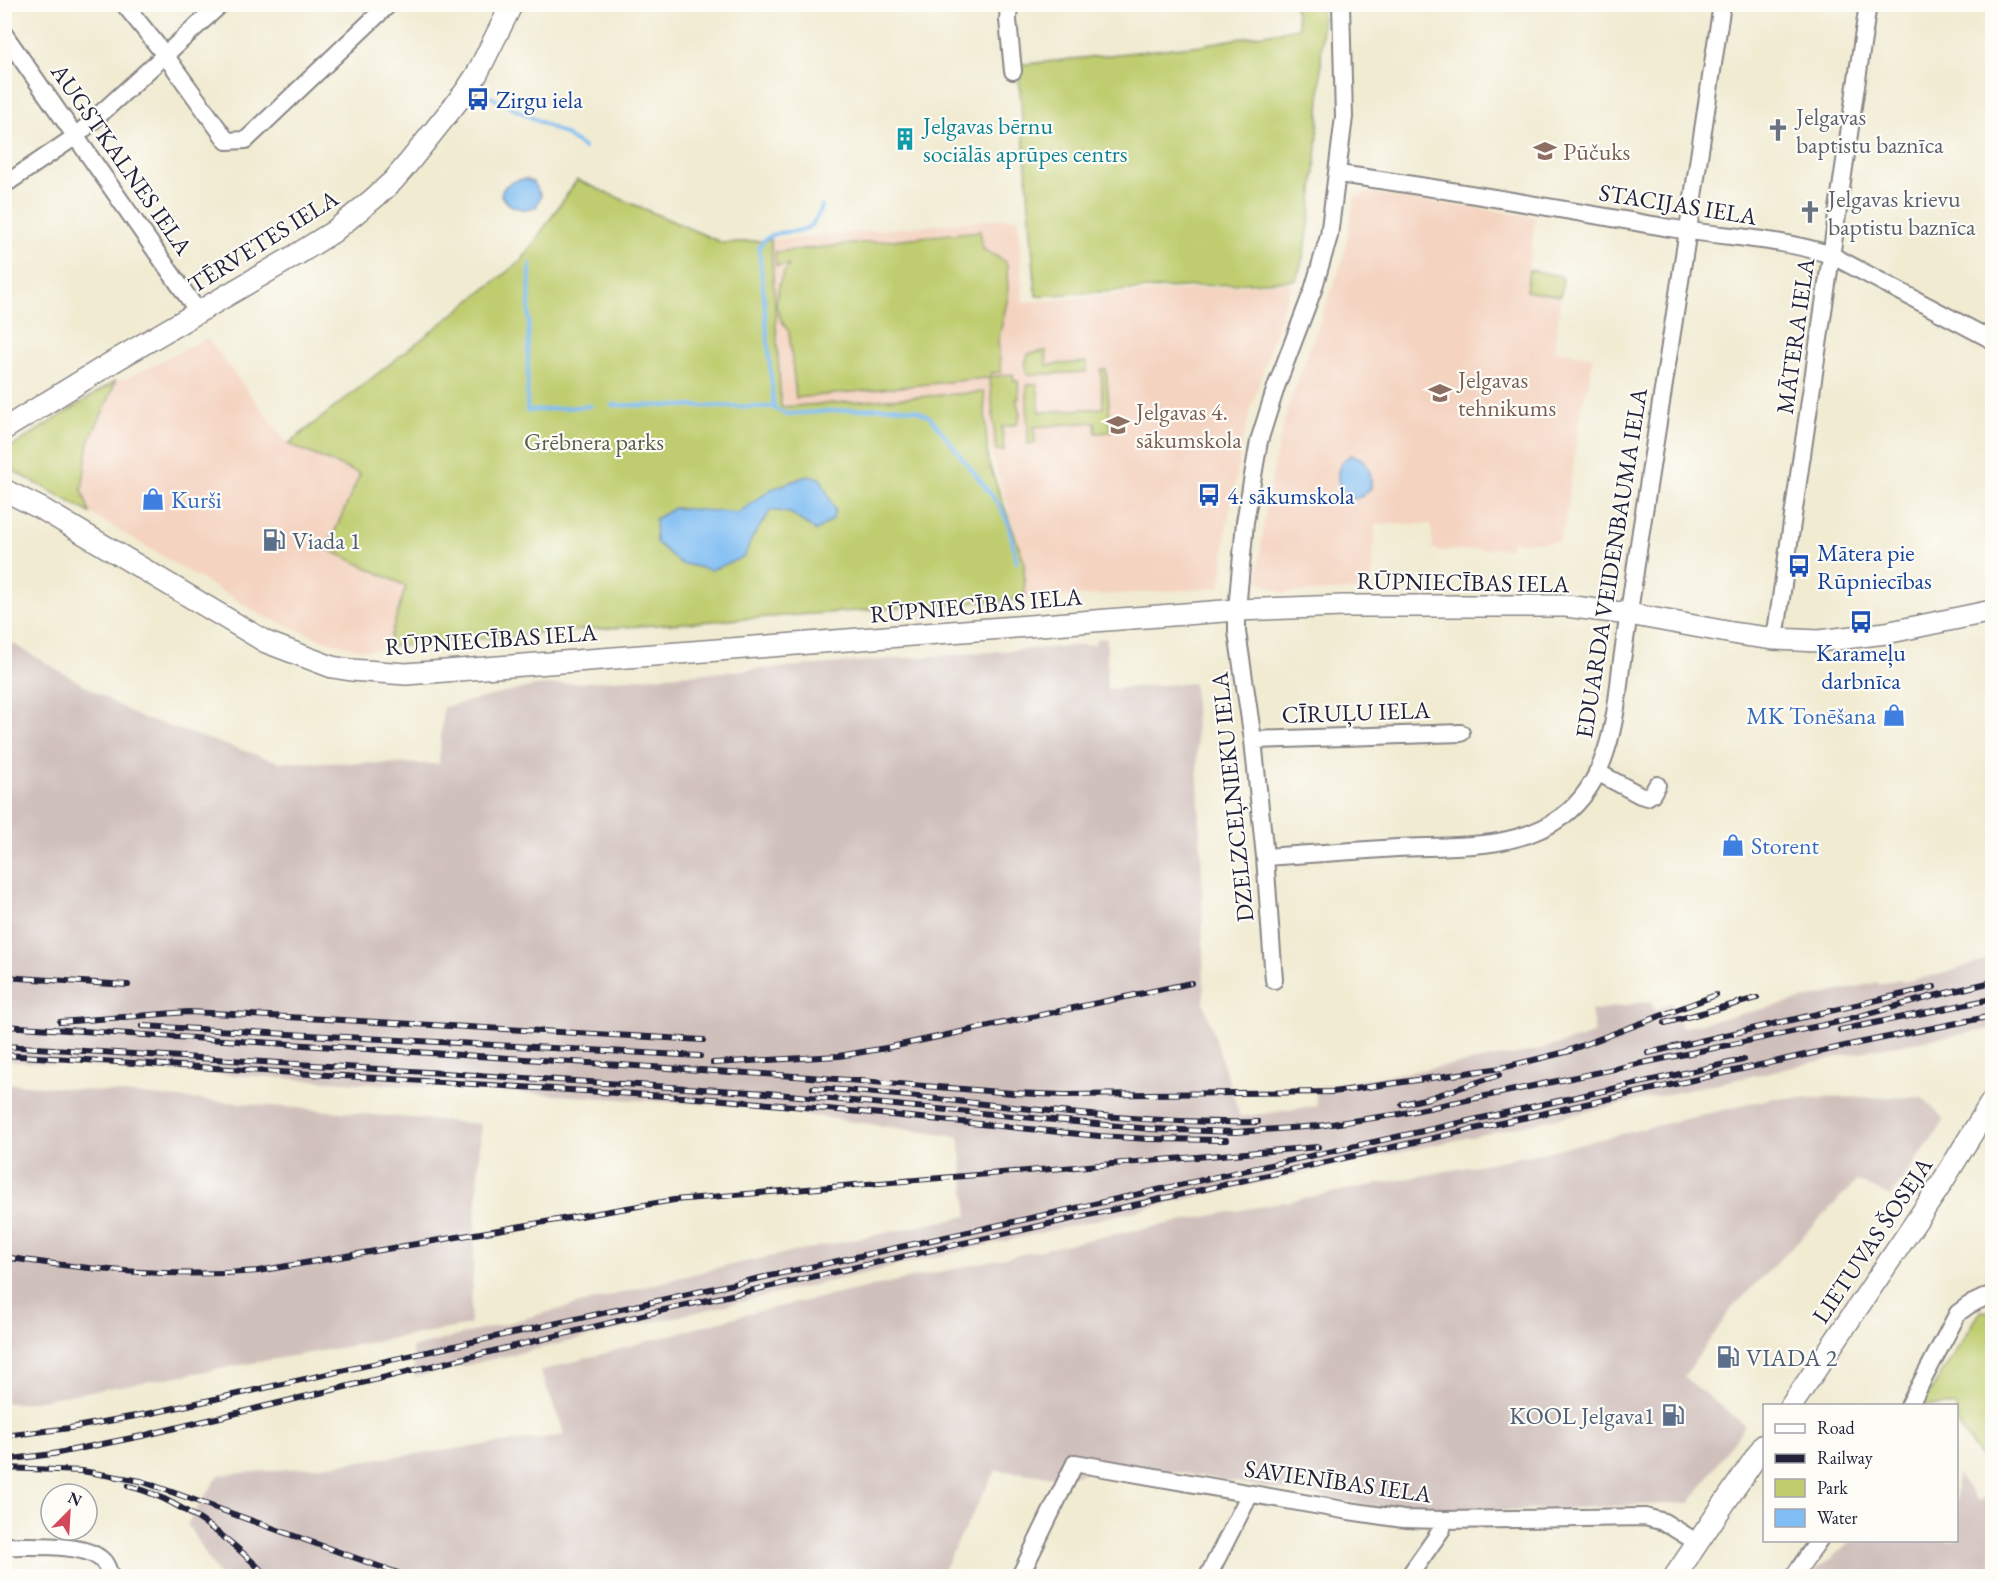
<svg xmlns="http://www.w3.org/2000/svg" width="1997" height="1581" font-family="'EB Garamond',serif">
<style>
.built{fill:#f4d3c0}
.industrial{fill:#d0c0bc}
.green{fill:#bfcd6f;stroke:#707855;stroke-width:1.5}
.water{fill:#7fbdf3;stroke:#507097;stroke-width:1.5}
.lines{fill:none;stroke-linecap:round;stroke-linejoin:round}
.stream{stroke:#7fbdf3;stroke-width:4}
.minor-casing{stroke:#8a8686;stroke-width:20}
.major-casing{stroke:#8a8686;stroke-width:24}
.minor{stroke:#fff;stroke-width:16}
.major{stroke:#fff;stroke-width:21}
.rail-casing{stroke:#22223b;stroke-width:6}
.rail{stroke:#fdfcf7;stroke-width:4;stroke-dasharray:11;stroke-linecap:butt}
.labels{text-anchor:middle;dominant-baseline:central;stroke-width:4.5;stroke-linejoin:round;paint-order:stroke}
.transit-label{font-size:24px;fill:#164399;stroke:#fdfcf7;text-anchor:start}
.worship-label{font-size:24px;fill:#5b616d;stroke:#fdfcf7;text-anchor:start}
.culture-label{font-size:24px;fill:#0d838f;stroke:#fdfcf7;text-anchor:start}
.education-label{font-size:24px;fill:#785e54;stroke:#fdfcf7;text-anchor:start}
.street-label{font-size:24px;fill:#22223b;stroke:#fdfcf7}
.park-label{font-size:24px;fill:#595e4d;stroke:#fdfcf7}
.shop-label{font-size:24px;fill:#366cbe;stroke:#fdfcf7;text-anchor:start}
.service-label{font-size:24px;fill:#4e5e75;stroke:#fdfcf7;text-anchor:start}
</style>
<rect width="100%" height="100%" fill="#fdfcf7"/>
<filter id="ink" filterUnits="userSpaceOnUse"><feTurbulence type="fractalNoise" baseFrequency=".0167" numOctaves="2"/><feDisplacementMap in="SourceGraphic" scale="12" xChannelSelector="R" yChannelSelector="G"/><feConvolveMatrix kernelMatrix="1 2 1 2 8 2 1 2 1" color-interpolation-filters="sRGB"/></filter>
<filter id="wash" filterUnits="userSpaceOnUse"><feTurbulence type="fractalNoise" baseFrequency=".008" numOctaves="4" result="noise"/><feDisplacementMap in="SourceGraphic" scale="24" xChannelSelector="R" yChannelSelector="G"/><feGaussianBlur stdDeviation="1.35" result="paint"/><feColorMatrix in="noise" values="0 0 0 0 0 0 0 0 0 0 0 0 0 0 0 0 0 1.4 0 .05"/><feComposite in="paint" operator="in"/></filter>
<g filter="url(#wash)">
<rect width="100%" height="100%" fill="#f1ebd2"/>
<!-- built -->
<path class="built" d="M 1371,193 L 1535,217 L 1526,291 L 1561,296 L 1554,350 L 1593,357 L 1590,378 L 1581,408 L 1564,530 L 1561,531 L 1559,542 L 1511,542 L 1511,548 L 1441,551 L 1433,549 L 1431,524 L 1375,524 L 1371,590 L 1282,593 L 1257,580 L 1264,520 L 1274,464 L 1288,407 L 1343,259 L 1355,196 Z
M 1018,217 L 1023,302 L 1292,282 L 1255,395 L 1242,443 L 1226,533 L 1221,588 L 1025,599 L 1024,561 L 992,455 L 983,392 L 781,407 L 771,240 Z
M 207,338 L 288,444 L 360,474 L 327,549 L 406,586 L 386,649 L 364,650 L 326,641 L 263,616 L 90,513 L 82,490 L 89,442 L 111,394 L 115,381 L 129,377 Z"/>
<!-- industrial -->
<path class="industrial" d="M 1107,638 L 1107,689 L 1194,683 L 1202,874 L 1204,1003 L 1240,1117 L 1317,1106 L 1315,1088 L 1534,1051 L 1581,1038 L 1595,1033 L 1591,1011 L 1650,1001 L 1655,1011 L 1670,1002 L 1675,1009 L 1681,1028 L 1878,982 L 1879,985 L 1898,979 L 1903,982 L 1945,973 L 1992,958 L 1992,1029 L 1884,1047 L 1213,1193 L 415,1377 L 412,1348 L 720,1267 L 968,1216 L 959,1137 L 750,1107 L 5,1061 L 5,639 L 137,716 L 279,762 L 439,764 L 443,707 L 535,686 L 1095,644 L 1096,639 Z
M 5,1083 L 481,1124 L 470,1325 L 23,1403 L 5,1403 Z
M 1922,1097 L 1945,1120 L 1891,1196 L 1857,1181 L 1733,1307 L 1684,1377 L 1745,1425 L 1690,1503 L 1513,1511 L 1407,1512 L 1125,1463 L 1063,1478 L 996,1470 L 940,1576 L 219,1576 L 187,1524 L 219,1475 L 313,1467 L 565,1435 L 540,1371 L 750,1313 L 1105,1236 L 1536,1154 L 1774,1098 Z
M 1957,1474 L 1978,1501 L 1992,1493 L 1992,1576 L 1809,1576 L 1852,1541 L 1956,1540 Z"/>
<!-- green -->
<path class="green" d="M 1294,5 L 1322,5 C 1322,60 1320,116 1315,171 C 1311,208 1309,245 1296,280 L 1036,296 L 1018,65 L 1201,45 L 1299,28 Z
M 577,180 L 723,243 L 771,240 L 781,407 L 984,392 L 988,461 L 1024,561 L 1025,599 L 556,632 L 387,647 L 406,586 L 327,549 L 360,474 L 288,444 L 522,260 Z
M 980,231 L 983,249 L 1005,261 L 1007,265 L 1008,297 L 998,342 L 1001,372 L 991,373 L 991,377 L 1013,374 L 1014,381 L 1018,381 L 1019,399 L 1016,399 L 1020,414 L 1017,424 L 1002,427 L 1004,451 L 996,450 L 990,379 L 985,378 L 796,398 L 789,332 L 780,318 L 776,305 L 779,284 L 784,272 L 789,265 L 776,266 L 775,252 Z
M 1529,270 L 1561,276 L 1563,279 L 1561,296 L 1526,291 Z
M 1046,351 L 1047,365 L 1087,362 L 1086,372 L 1028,375 L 1025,366 L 1028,354 Z
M 1101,369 L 1106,369 L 1111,432 L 1096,433 L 1095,422 L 1034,427 L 1035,443 L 1028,444 L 1027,386 L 1029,384 L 1037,384 L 1040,412 L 1103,408 Z
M 115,381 L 111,394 L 89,442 L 82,490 L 90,513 L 5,466 L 5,451 Z
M 1981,1311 L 1992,1312 L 1992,1474 L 1957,1423 L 1956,1406 L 1922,1405 Z"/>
<!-- water -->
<path class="water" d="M 526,179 L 533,182 L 541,196 L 536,207 C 522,212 508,207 501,195 C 503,183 515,180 526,179 Z
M 1350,455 C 1368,457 1372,471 1371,488 L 1361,497 L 1352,499 C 1335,489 1332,467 1350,455 Z
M 807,476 L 820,478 L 835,510 L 833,519 L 816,531 L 790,513 L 771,510 L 752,538 L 744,557 L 711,570 L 680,563 L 656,542 L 655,519 L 674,508 L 738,513 L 772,489 Z"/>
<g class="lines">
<!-- stream -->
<path class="stream" d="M 491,97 L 566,135 L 584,148
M 822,206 C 819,213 816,221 810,226 C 797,237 772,225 759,247 L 774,407 L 777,410 L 787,414 L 895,407 L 916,410 L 931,418 L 1000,506 L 1008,523 L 1017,562
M 530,264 L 527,411 L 591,406
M 612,405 L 774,407"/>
</g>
</g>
<g filter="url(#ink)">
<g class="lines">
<!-- minor casing -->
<g class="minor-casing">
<path id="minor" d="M 124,4 L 165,55 L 227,141 L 246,140 L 389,4
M 1009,4 L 1008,20 L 1013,71
M 4,34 L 199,313
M 1338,174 C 1449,189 1559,209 1670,228 C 1723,237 1779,238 1831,255 L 1992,340
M 4,185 L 76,136 L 221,4
M 1775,639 L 1868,4
M 1253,740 L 1461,733
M 1597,772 L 1640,795 L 1647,797 L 1652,794 L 1657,785
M 1265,857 C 1309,854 1353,851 1397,848 C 1452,845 1516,851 1563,816 C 1584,800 1598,776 1606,751 C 1615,724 1618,695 1621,667 C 1628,621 1634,576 1641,531 C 1669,355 1696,180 1722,4
M 1274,980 L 1265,857 L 1253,740 L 1237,632 L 1237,610 L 1245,522 L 1259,441 L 1276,387 L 1313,290 L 1329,236 L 1344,117 L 1341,4
M 1909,1406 L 1958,1313 L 1969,1305 L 1992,1294
M 4,1546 C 29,1547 84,1542 102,1560 C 107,1564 108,1570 110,1576
M 1020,1576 L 1075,1463 L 1349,1511 L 1403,1519 L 1443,1520 L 1645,1517 L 1664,1522 L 1698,1543
M 1208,1576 L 1250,1494
M 1409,1576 L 1442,1529 L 1443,1520
M 1794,1576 L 1819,1540"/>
</g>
<!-- major casing -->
<g class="major-casing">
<path id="major" d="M 4,429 L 111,363 L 296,255 L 333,232 L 373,199 L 393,181 L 410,161 L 465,92 L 477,74 L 512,4
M 4,490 L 44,510 L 266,642 L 332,667 L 351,670 L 406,674 L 1237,610 L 1343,606 L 1566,606 L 1629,614 L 1738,634 L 1775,639 L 1819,641 L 1886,633 L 1992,611
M 1791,1406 L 1938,1189 L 1992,1101
M 1675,1576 L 1764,1445"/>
</g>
<!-- minor -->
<use href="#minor" class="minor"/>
<!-- major -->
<use href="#major" class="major"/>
<!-- rail casing -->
<g class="rail-casing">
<path id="rail" d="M 4,977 L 128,985
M 60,1022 L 188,1012 L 233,1014 L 703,1040
M 1665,1023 L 1757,998
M 4,1026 L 810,1077 L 1013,1093 L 1065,1095 L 1333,1092 L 1501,1068 L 1570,1051
M 142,1026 L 700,1056
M 1840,1030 L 1992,999
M 4,1046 L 767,1093 L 1150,1129 L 1236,1132 L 1318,1126 L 1400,1114 L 1838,1022 L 1934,996 L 1992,982
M 1562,1053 L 1716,995
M 1648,1053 L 1934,987
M 4,1055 L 713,1099 L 861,1112 L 1099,1136 L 1149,1139 L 1226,1140
M 713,1063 L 839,1056 L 886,1048 L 1191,983
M 813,1088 C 961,1097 1109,1125 1258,1122
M 1402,1104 L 1429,1098 L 1499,1075
M 4,1257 C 89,1270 173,1278 258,1271 L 674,1200 L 1318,1147
M 4,1436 L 70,1428 L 152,1413 L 1743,1060
M 4,1460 L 53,1454 L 142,1436 L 655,1312 L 1854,1044 L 1992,1016
M 4,1468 L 82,1471 L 141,1481 L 406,1576
M 128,1486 C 177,1497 233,1541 267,1576"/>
</g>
<!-- rail -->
<use href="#rail" class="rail"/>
</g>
</g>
<!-- icons -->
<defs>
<g id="bus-bare" transform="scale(1.8)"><path d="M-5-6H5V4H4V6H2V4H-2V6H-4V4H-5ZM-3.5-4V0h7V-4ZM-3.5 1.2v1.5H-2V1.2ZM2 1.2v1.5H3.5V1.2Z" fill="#1a4fb4" stroke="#fdfcf7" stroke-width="2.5" paint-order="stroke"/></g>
<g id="church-bare" transform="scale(1.8)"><path d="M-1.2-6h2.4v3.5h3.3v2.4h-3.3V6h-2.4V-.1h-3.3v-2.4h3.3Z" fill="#6b7280" stroke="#fdfcf7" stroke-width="2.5" paint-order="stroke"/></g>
<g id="building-bare" transform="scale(1.8)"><path d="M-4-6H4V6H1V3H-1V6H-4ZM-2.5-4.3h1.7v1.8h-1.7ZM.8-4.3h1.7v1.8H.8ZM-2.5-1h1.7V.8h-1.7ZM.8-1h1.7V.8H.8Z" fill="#0f9aa8" stroke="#fdfcf7" stroke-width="2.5" paint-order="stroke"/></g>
<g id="school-bare" transform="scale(1.8)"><path d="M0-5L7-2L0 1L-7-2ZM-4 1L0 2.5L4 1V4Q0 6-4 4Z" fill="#8d6e63" stroke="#fdfcf7" stroke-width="2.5" paint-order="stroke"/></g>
<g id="university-bare" transform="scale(1.8)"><path d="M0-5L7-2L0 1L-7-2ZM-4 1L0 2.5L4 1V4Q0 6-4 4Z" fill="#8d6e63" stroke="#fdfcf7" stroke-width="2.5" paint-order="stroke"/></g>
<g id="shop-bare" transform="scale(1.8)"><path d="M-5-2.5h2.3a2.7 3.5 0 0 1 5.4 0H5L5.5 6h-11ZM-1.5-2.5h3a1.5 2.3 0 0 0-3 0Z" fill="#3f7fe0" stroke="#fdfcf7" stroke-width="2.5" paint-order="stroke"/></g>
<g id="fuel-bare" transform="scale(1.8)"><path d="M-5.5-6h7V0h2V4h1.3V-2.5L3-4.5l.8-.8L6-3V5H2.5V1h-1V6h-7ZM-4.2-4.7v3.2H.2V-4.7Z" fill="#5c6f8a" stroke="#fdfcf7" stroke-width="2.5" paint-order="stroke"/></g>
</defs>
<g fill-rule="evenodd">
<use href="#bus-bare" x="478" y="99"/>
<use href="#church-bare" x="1778" y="130"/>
<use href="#building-bare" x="905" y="139"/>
<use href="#school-bare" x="1545" y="151"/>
<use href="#church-bare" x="1810" y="212"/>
<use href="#university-bare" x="1440" y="393"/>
<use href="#school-bare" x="1118" y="425"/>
<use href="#bus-bare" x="1209" y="495"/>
<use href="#shop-bare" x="153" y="499"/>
<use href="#fuel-bare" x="274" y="540"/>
<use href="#bus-bare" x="1799" y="566"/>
<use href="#bus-bare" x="1861" y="622"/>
<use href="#shop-bare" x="1894" y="715"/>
<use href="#shop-bare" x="1733" y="845"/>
<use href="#fuel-bare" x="1728" y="1357"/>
<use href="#fuel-bare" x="1673" y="1415"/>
</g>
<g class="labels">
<!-- transit labels -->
<g class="transit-label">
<text x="496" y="99">Zirgu iela</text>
<text x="1227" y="495">4. sākumskola</text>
<text x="1817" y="552">Mātera pie<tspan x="1817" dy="28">Rūpniecības</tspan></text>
<text x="1861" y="652" text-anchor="middle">Karameļu<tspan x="1861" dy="28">darbnīca</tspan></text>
</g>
<!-- worship labels -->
<g class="worship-label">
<text x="1796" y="116">Jelgavas<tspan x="1796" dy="28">baptistu baznīca</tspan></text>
<text x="1828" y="198">Jelgavas krievu<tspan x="1828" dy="28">baptistu baznīca</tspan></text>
</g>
<!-- culture labels -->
<g class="culture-label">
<text x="923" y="125">Jelgavas bērnu<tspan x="923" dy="28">sociālās aprūpes centrs</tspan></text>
</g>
<!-- education labels -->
<g class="education-label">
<text x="1563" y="151">Pūčuks</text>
<text x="1458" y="379">Jelgavas<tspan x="1458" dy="28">tehnikums</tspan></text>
<text x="1136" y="411">Jelgavas 4.<tspan x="1136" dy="28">sākumskola</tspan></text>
</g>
<!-- street labels -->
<g class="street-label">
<text transform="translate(122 159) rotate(55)">AUGSTKALNES IELA</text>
<text transform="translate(1678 204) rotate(9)">STACIJAS IELA</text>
<text transform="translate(263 241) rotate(-32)">TĒRVETES IELA</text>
<text transform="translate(1795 336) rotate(-82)">MĀTERA IELA</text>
<text transform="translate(1611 563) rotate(-81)">EDUARDA VEIDENBAUMA IELA</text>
<text transform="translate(1463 582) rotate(1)">RŪPNIECĪBAS IELA</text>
<text transform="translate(976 605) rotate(-5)">RŪPNIECĪBAS IELA</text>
<text transform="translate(491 639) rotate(-4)">RŪPNIECĪBAS IELA</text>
<text transform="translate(1356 712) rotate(-2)">CĪRUĻU IELA</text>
<text transform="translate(1232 797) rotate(-96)">DZELZCEĻNIEKU IELA</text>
<text transform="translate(1872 1240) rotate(-56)">LIETUVAS ŠOSEJA</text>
<text transform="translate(1338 1481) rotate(8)">SAVIENĪBAS IELA</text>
</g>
<!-- park labels -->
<g class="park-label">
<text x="594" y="441">Grēbnera parks</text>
</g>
<!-- shop labels -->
<g class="shop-label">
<text x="171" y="499">Kurši</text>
<text x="1876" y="715" text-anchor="end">MK Tonēšana</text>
<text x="1751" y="845">Storent</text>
</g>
<!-- service labels -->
<g class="service-label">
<text x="292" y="540">Viada 1</text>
<text x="1746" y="1357">VIADA 2</text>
<text x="1655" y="1415" text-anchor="end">KOOL Jelgava1</text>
</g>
</g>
<!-- margin -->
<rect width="1997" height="1581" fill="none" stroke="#fdfcf7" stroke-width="24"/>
<!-- legend -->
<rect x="1763" y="1404" width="195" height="138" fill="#fdfcf7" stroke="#a5a5ac" stroke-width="1.5"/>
<rect x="1775" y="1424" width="30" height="9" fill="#ffffff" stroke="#a5a5ac" stroke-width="1.5"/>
<text x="1817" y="1434" font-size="18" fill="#22223b">Road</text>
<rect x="1775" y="1454" width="30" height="9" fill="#22223b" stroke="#a5a5ac" stroke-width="1.5"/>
<text x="1817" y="1464" font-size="18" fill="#22223b">Railway</text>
<rect x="1775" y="1479" width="30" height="18" fill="#bfcd6f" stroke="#a5a5ac" stroke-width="1.5"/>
<text x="1817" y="1494" font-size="18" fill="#22223b">Park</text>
<rect x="1775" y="1509" width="30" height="18" fill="#7fbdf3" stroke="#a5a5ac" stroke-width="1.5"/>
<text x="1817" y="1524" font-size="18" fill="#22223b">Water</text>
<!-- north arrow -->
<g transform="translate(69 1512) rotate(24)"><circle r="28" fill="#fdfcf7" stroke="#a5a5ac" stroke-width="1.5"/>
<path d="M0-4.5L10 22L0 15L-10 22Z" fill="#d1495b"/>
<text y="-9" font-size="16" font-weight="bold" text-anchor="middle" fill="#22223b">N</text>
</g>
</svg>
